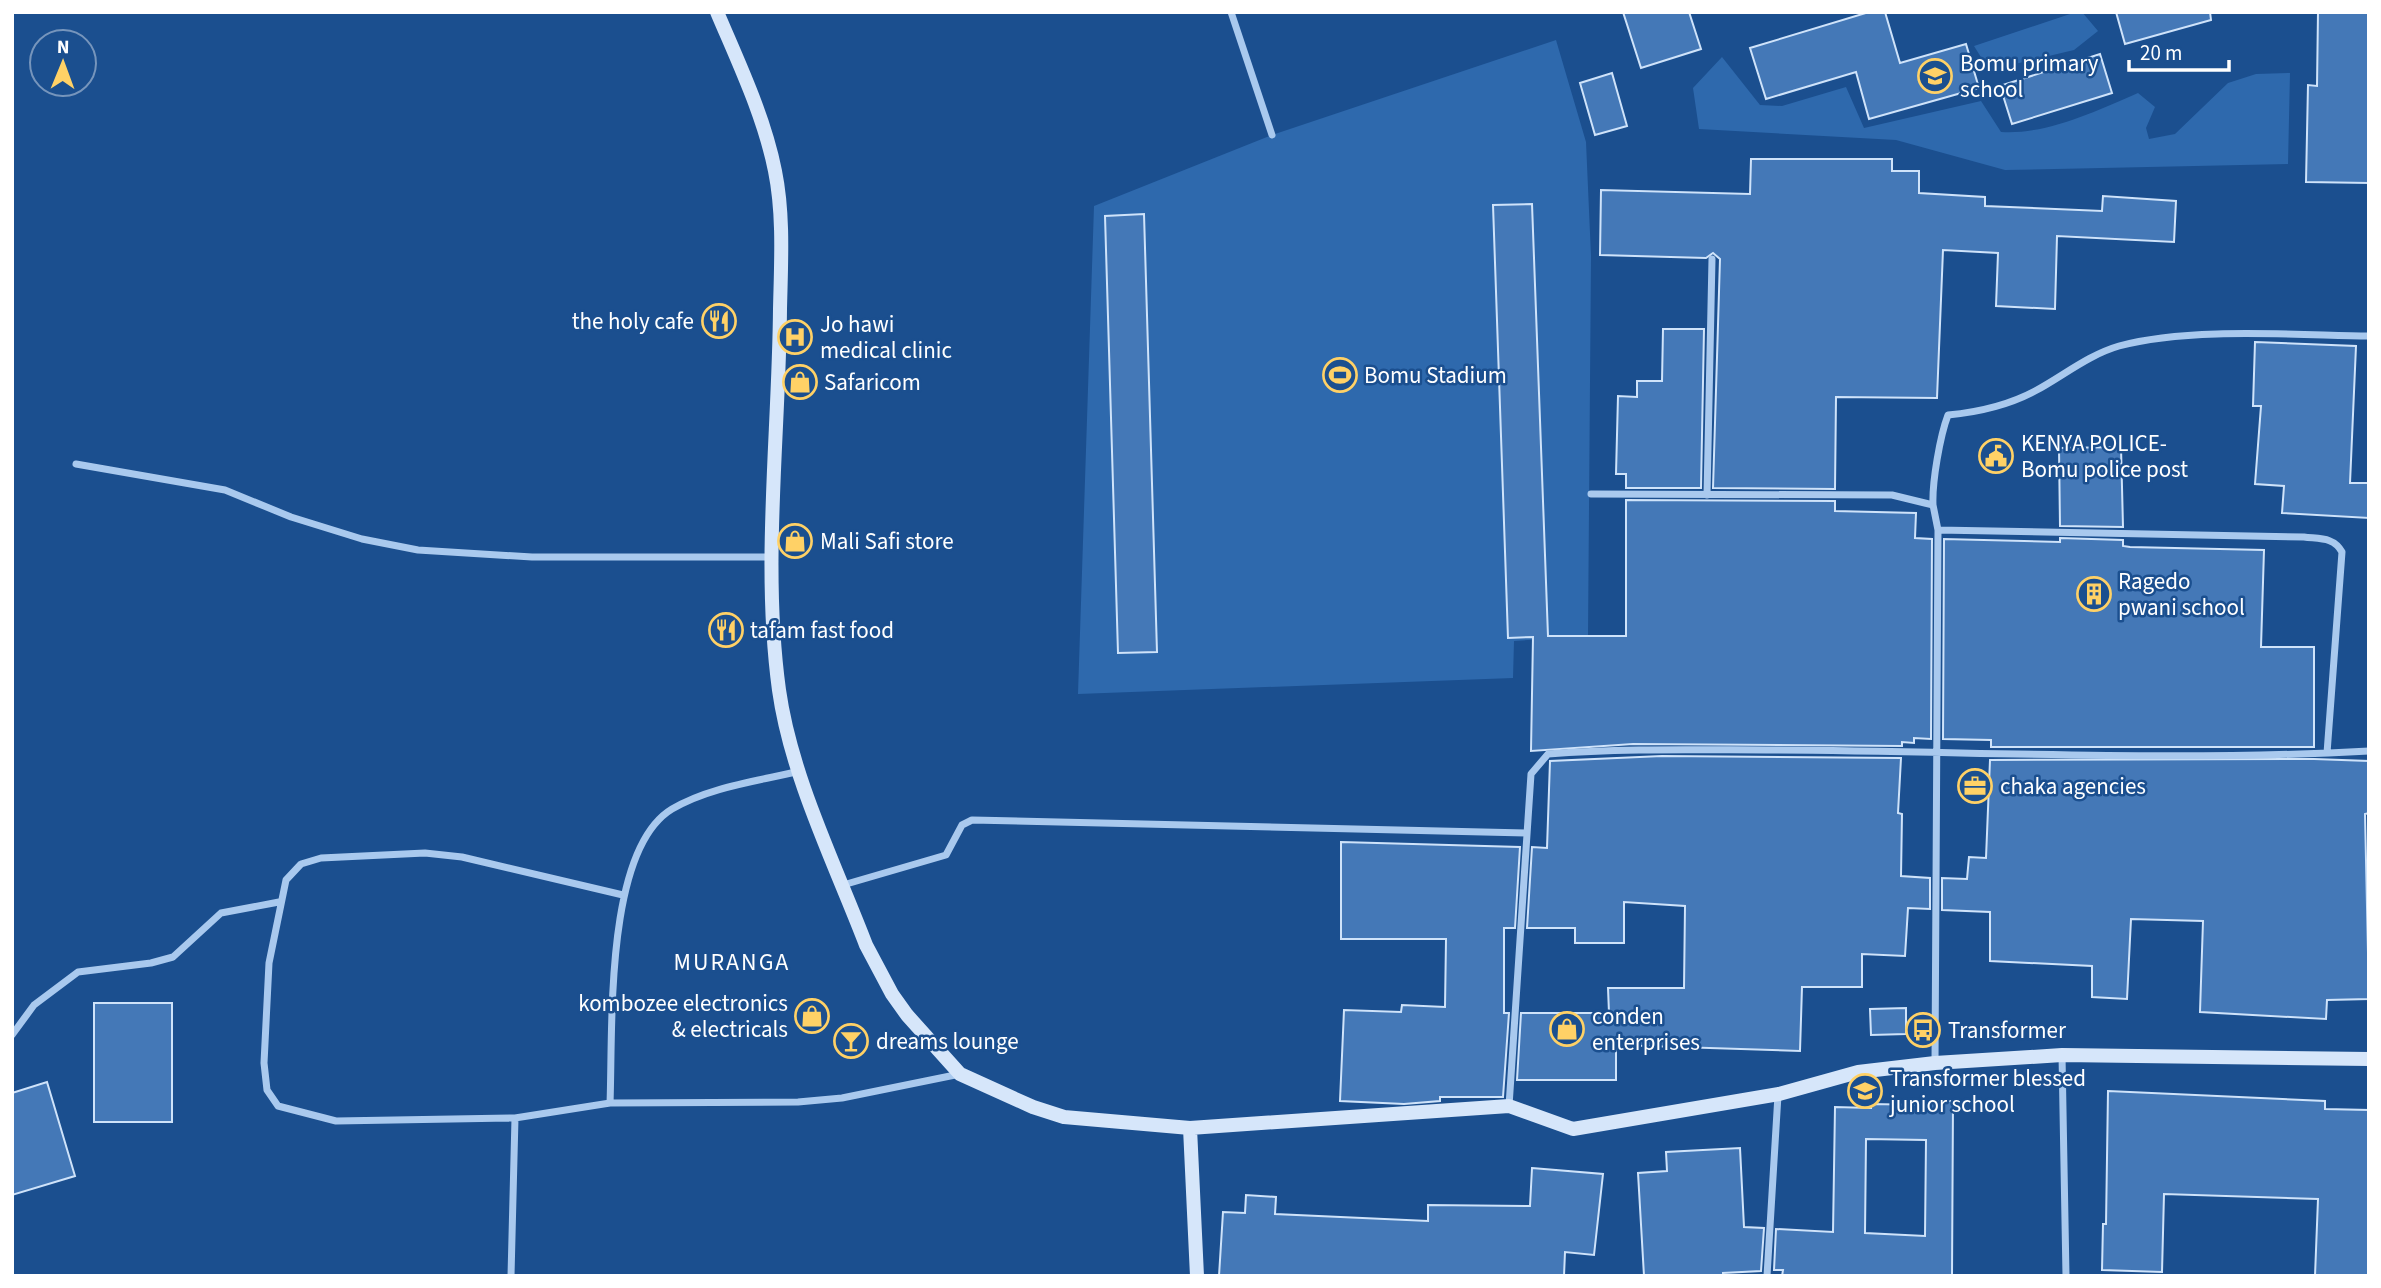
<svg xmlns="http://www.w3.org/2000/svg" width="2381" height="1288" font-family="'Source Sans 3',sans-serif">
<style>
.green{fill:#2e69ad}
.building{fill:#4478b7;stroke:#cfe3fa;stroke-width:2;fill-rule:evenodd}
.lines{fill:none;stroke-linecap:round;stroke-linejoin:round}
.street{stroke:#a9c9ee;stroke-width:7}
.secondary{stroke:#d6e6fa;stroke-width:14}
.labels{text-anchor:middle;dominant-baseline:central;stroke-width:5;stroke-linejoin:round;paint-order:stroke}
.poi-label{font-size:23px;fill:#fff;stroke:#1b4f8f;text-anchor:start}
.neighbourhood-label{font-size:24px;letter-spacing:2px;fill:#fff;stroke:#1b4f8f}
</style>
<rect width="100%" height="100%" fill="#1b4f8f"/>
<!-- green -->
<path class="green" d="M 2076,12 L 2082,12 L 2098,31 L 2074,50 L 1989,70 L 1974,46 Z
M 1556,40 L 1586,142 L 1591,256 L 1588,636 L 1514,641 L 1513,678 L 1078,694 L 1094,206 L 1272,135 Z
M 1722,57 L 1760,105 L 1782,106 L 1846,87 L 1864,128 L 1981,101 L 2001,132 C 2047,135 2096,111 2138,93 L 2155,107 L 2146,128 L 2149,139 L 2175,134 L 2228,83 L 2256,74 L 2290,73 L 2288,164 L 2005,170 L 1896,140 L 1699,129 L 1693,88 Z"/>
<!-- building -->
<path class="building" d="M 1623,12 L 1689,12 L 1701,49 L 1641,68 Z
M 1869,12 L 1885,12 L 1900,63 L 1966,44 L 1979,88 L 1869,119 L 1856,72 L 1766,99 L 1750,48 Z
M 2116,12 L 2210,12 L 2211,20 L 2125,44 Z
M 2318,12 L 2369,12 L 2369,183 L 2306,182 L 2308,85 L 2317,86 Z
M 2100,54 L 2112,93 L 2012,124 L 2000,86 Z
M 1612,73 L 1627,126 L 1595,135 L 1580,83 Z
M 1751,159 L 1892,159 L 1892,171 L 1919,171 L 1919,193 L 1985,197 L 1985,206 L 2102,211 L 2103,196 L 2176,201 L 2174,242 L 2057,236 L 2055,309 L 1996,306 L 1998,253 L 1943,250 L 1937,398 L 1836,397 L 1835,489 L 1713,488 L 1720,259 L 1713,253 L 1706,258 L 1600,255 L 1601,190 L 1750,194 Z
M 1532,204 L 1548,636 L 1626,636 L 1626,500 L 1835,501 L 1835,511 L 1916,513 L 1915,538 L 1932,539 L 1931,739 L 1914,738 L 1914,743 L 1902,742 L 1902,746 L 1633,744 L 1531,751 L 1533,637 L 1508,638 L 1493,205 Z
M 1144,214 L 1157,652 L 1118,653 L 1105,216 Z
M 1663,329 L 1704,329 L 1701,488 L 1626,488 L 1626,474 L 1616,474 L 1618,396 L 1637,397 L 1637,381 L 1662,381 Z
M 2255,342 L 2356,346 L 2350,483 L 2369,483 L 2369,518 L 2282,513 L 2284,486 L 2255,484 L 2261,406 L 2253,406 Z
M 2121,447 L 2123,527 L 2060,526 L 2059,448 Z
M 2060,538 L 2123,540 L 2123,546 L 2130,547 L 2264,550 L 2261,647 L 2314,647 L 2314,747 L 1991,747 L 1991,740 L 1943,739 L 1944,539 L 2060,542 Z
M 1662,756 L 1901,758 L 1898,813 L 1902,814 L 1901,876 L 1930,878 L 1930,909 L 1908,908 L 1905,956 L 1862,954 L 1862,987 L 1802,987 L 1800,1051 L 1616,1045 L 1616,1080 L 1517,1080 L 1521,1013 L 1609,1013 L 1608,988 L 1684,988 L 1685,906 L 1624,902 L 1624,943 L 1575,943 L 1575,928 L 1527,928 L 1532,847 L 1547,848 L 1550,761 Z
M 2314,759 L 2369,761 L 2369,813 L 2365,814 L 2369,999 L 2327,1000 L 2326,1019 L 2200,1012 L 2203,921 L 2131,919 L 2127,999 L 2092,997 L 2092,966 L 1990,961 L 1990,912 L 1942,910 L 1942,878 L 1967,879 L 1969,857 L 1986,858 L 1990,760 Z
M 1341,842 L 1520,847 L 1515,928 L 1504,928 L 1504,1013 L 1509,1013 L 1503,1097 L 1440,1097 L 1440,1101 L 1404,1104 L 1340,1101 L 1344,1010 L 1401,1012 L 1402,1005 L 1445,1007 L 1446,939 L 1341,939 Z
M 94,1003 L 172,1003 L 172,1122 L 94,1122 Z
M 1906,1008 L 1906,1034 L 1871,1035 L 1870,1009 Z
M 47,1082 L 75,1176 L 12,1195 L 12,1093 Z
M 2108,1091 L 2325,1101 L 2325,1109 L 2369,1110 L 2369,1276 L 2315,1276 L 2318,1199 L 2164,1194 L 2162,1272 L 2102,1270 L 2103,1224 L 2106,1224 Z
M 1926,1101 L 1953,1101 L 1952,1276 L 1782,1276 L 1783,1270 L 1774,1270 L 1776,1229 L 1833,1232 L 1835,1107 L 1871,1108 L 1871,1104 L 1926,1105 ZM 1866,1139 L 1926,1140 L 1925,1236 L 1865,1233 Z
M 1740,1148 L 1744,1227 L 1764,1228 L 1761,1271 L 1723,1273 L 1723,1276 L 1644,1276 L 1638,1173 L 1667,1171 L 1666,1152 Z
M 1532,1168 L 1603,1174 L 1594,1255 L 1565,1252 L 1564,1276 L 1219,1276 L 1223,1212 L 1245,1213 L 1246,1195 L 1276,1197 L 1275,1214 L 1428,1221 L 1428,1205 L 1530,1206 Z"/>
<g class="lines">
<!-- street -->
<path class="street" d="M 1231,12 L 1272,135
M 76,464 L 225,490 L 291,517 L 362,539 L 418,550 L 532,557 L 773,557
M 1591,494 L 1892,495 L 1933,505 L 1938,530 L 1935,1063
M 1707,495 L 1712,259
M 1933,505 C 1932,482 1940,436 1948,415 C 1979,412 2007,406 2035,391 C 2063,376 2088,355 2119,346 C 2188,327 2295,335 2369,336
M 1938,530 L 2304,537 C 2320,539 2334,537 2342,552 L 2327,753
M 843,885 L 946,855 L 962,825 L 972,820 L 1527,833
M 12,1035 L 34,1005 L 78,972 L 151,963 L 173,957 L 221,913 L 279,902
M 2062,1055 L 2066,1276
M 610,1103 C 613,1030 604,850 672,809 C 709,787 758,781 800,771
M 1509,1106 L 1531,774 L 1548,754 C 1624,748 1699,750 1775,750 C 1973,751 2171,762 2369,751
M 515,1118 L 610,1103 L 798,1102 L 842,1098 L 960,1074
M 511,1276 L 515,1118 L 336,1121 L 278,1106 L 267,1090 L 264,1063 L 269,963 L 286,880 L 301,864 L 321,858 L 425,853 L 462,857 L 623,895
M 1767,1276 L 1778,1095"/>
<!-- secondary -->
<path class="secondary" d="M 717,12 C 739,64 764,116 775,171 C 784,215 781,264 780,309 C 779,434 762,566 779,690 C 791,776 835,864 866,945 L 892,994 L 907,1015 L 960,1074 L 1033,1107 L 1064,1117 L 1190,1128 L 1509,1106 L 1573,1129 L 1779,1094 L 1858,1072 L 1935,1063 L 2062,1055 L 2369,1059
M 1190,1128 L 1197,1276"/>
</g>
<!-- icons -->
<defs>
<g id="school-ring" transform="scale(1.75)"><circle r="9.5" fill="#1b4f8f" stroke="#ffd166" stroke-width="1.5"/><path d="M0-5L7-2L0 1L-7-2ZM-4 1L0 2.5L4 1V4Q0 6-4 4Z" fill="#ffd166"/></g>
<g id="restaurant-ring" transform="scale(1.75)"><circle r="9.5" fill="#1b4f8f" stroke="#ffd166" stroke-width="1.5"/><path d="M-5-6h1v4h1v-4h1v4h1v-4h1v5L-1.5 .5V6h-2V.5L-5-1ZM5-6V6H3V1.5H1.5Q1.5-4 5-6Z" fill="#ffd166"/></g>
<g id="hospital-ring" transform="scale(1.75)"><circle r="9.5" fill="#1b4f8f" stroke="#ffd166" stroke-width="1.5"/><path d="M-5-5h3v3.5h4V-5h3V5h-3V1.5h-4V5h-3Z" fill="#ffd166"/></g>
<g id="stadium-ring" transform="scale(1.75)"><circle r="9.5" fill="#1b4f8f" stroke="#ffd166" stroke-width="1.5"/><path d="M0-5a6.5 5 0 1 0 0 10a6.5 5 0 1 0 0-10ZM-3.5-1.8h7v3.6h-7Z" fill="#ffd166"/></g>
<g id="shop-ring" transform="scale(1.75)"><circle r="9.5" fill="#1b4f8f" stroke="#ffd166" stroke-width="1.5"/><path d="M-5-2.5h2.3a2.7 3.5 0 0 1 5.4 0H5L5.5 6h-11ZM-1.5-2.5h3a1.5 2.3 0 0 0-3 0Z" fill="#ffd166"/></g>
<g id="civic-ring" transform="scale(1.75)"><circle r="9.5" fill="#1b4f8f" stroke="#ffd166" stroke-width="1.5"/><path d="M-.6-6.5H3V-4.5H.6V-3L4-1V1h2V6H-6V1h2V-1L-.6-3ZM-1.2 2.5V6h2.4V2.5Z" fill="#ffd166"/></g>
<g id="building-ring" transform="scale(1.75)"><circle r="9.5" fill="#1b4f8f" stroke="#ffd166" stroke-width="1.5"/><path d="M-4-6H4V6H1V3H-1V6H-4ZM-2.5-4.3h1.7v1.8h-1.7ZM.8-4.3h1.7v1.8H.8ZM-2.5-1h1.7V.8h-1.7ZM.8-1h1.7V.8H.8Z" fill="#ffd166"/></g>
<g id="office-ring" transform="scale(1.75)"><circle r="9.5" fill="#1b4f8f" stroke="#ffd166" stroke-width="1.5"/><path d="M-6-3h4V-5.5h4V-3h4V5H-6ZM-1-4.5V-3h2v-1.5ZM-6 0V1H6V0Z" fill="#ffd166"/></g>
<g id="bus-ring" transform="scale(1.75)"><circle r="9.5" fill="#1b4f8f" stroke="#ffd166" stroke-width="1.5"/><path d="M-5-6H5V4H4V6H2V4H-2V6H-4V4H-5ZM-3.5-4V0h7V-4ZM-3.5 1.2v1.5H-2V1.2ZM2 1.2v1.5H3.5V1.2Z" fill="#ffd166"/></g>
<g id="bar-ring" transform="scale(1.75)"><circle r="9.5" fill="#1b4f8f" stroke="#ffd166" stroke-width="1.5"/><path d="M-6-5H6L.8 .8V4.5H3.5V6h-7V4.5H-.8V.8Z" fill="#ffd166"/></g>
</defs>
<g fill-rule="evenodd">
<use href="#school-ring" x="1935" y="76"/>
<use href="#restaurant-ring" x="719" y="321"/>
<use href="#hospital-ring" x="795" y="337"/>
<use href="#stadium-ring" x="1340" y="375"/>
<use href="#shop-ring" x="800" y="382"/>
<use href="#civic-ring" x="1996" y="456"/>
<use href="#shop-ring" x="795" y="541"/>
<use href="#building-ring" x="2094" y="594"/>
<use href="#restaurant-ring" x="726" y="630"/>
<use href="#office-ring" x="1975" y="786"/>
<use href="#shop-ring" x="812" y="1016"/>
<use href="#shop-ring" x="1567" y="1029"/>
<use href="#bus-ring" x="1923" y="1030"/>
<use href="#bar-ring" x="851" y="1041"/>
<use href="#school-ring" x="1865" y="1091"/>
</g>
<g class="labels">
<!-- poi labels -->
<g class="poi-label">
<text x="1960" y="63">Bomu primary<tspan x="1960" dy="26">school</tspan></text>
<text x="694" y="321" text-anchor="end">the holy cafe</text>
<text x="820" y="324">Jo hawi<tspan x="820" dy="26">medical clinic</tspan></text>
<text x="1364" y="375">Bomu Stadium</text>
<text x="824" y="382">Safaricom</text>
<text x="2021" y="443">KENYA POLICE-<tspan x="2021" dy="26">Bomu police post</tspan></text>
<text x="820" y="541">Mali Safi store</text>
<text x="2118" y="581">Ragedo<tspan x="2118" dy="26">pwani school</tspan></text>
<text x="750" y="630">tafam fast food</text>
<text x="2000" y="786">chaka agencies</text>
<text x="788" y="1003" text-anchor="end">kombozee electronics<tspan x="788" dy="26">&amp; electricals</tspan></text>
<text x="1592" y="1016">conden<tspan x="1592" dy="26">enterprises</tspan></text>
<text x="1948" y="1030">Transformer</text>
<text x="876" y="1041">dreams lounge</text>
<text x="1890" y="1078">Transformer blessed<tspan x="1890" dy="26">junior school</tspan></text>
</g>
<!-- neighbourhood labels -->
<g class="neighbourhood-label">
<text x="732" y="962">MURANGA</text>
</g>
</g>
<!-- border -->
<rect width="2381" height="1288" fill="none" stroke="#ffffff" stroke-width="28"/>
<!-- north arrow -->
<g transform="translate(63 63) rotate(1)"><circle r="33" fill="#1b4f8f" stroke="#7695bc" stroke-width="2"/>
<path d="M0-5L12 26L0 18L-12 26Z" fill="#ffd166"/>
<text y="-10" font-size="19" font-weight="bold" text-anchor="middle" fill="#ffffff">N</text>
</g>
<!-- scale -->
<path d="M2129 60v10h100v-10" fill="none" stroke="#ffffff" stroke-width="3.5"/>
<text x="2140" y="60" font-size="21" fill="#ffffff" stroke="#1b4f8f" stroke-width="5" paint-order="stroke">20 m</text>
</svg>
